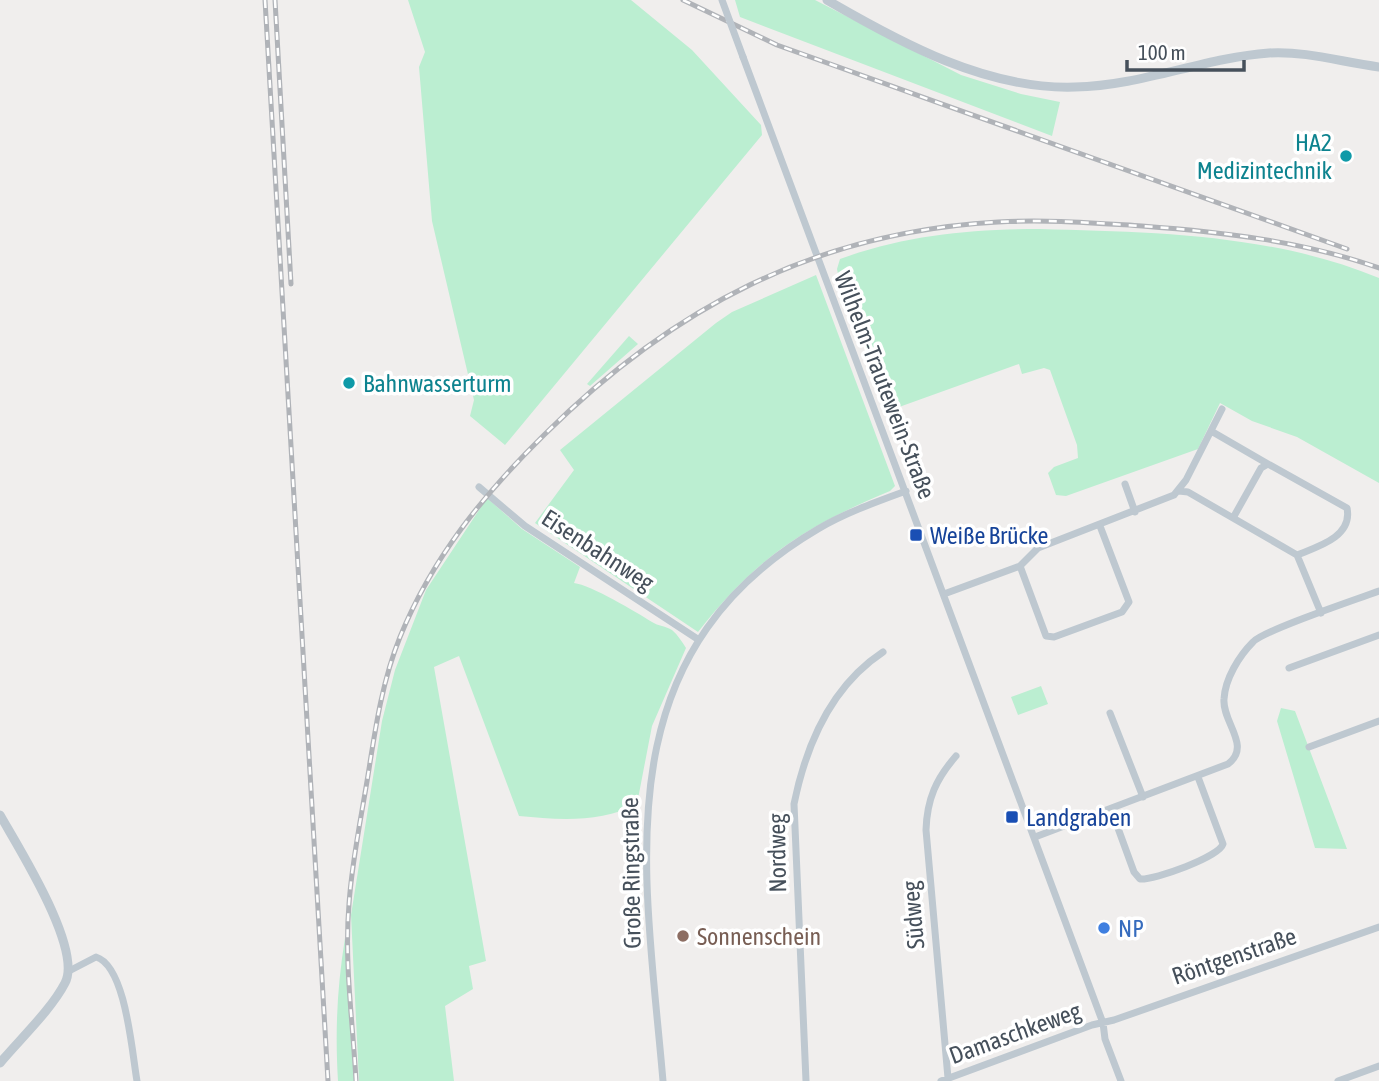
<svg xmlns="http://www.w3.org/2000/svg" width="1379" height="1081" font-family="'Asap Condensed',sans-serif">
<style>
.green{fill:#bbeed1}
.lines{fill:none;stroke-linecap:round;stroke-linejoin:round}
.minor{stroke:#bec8d0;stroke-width:7}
.tertiary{stroke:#bec8d0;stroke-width:9}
.rail-casing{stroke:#b0b3b8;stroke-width:5}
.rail{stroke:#fff;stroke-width:2.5;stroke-dasharray:8;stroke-linecap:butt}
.minor-bridge{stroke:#bec8d0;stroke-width:7}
.culture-dot{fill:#0f9aa8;stroke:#fff;stroke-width:2.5}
.transit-dot{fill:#1a4fb4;stroke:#fff;stroke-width:2.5}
.shop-dot{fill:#3f7fe0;stroke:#fff;stroke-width:2.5}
.education-dot{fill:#8d6e63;stroke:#fff;stroke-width:2.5}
.labels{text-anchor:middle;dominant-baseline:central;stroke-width:7;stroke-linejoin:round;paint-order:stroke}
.culture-label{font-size:24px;fill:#0d838f;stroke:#fff;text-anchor:end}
.street-label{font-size:24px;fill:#46505b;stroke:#fff}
.transit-label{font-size:24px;fill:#164399;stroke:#fff;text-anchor:start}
.shop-label{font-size:24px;fill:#366cbe;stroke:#fff;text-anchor:start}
.education-label{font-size:24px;fill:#785e54;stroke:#fff;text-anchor:start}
</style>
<rect width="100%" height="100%" fill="#f0eeed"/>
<!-- green -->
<path class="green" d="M 408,0 L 631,0 L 692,50 L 761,125 L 762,135 L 505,445 L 470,416 L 474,400 L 432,221 L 419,67 L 425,52 Z
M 735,0 L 815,0 L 961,75 L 1021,94 L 1060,102 L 1052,136 L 740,17 Z
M 1040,229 C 1153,232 1273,234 1379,278 L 1379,483 L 1297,437 L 1252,421 L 1220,403 L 1198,449 L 1066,496 L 1056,495 L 1048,473 L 1054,467 L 1078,458 L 1077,445 L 1050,370 L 1044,368 L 1022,374 L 1019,364 L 888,411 L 839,279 L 837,269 L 840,259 C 906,235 971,229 1040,229 Z
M 816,275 L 895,486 L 890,491 C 804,527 756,558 698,632 L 535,523 L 574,470 L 560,450 L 716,323 L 732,312 Z
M 629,336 L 638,344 L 590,386 L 587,384 Z
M 487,498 L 522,529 L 580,567 L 574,583 C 591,585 636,612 652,622 C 658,626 666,626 672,630 C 678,635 682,642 686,648 L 652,726 L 637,804 C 601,823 559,820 519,816 L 459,656 L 434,667 L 486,961 L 469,966 L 473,989 L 445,1006 L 454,1081 L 359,1081 L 351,915 L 382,721 L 395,670 L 426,590 Z
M 1041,686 L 1048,704 L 1018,715 L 1011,697 Z
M 1281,708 L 1295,711 L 1347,849 L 1315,848 L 1277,721 Z
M 345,938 L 354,1081 L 338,1081 C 335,1032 337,987 345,938 Z"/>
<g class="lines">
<!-- minor -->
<path class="minor" d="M 743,57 L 1103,1023 L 1105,1039 L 1121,1081
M 1211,431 L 1268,464
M 1125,484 L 1135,512
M 479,487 L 525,526 L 699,640
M 1179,491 L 1188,492 L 1297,555 L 1321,613
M 1233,518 L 1261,468 L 1268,464 L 1347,508 C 1353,537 1317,547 1297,555
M 1020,566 L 1046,636 L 1054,637 L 1122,612 L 1129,602 L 1100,526
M 944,594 L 1020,566 L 1038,548 L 1174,495 L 1186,480 L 1222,409
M 1289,668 L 1379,635
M 1110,713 L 1143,797
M 1309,747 L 1379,721
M 1111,809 L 1134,872 L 1140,879 C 1155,880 1219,857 1223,844 L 1198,777
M 1035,837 L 1228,764 C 1252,746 1222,722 1224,699 C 1225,679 1239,656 1253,642 C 1264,630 1358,599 1379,591
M 69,971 L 96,957 C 126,966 132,1053 137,1081
M 948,1078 L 926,830 C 927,799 936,779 956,756
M 663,1081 C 645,870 600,657 818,529 C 845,513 876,502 906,491
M 806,1081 L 794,804 C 806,745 830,687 883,652
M 941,1081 L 1092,1025 L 1114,1020 L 1379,927
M 1338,1081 L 1379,1066"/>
<!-- tertiary -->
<path class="tertiary" d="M 827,0 C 901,43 987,90 1075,87 C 1141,86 1203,58 1269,53 C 1307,51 1341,62 1379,67
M 0,815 C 18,847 83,949 65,983 C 51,1010 20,1039 0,1063"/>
<!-- rail casing -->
<g class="rail-casing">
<path id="rail" d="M 265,0 L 328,1081
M 275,0 L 291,284
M 683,0 L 777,45 L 1347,249
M 356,1081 C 353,1023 344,963 349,904 C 352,859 362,814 369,769 C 376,724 383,679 400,637 C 432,558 484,494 544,435 C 672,308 815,232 998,222 C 1046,219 1094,223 1142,226 C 1222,232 1303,241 1379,268"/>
</g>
<!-- rail -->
<use href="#rail" class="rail"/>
<!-- minor-bridge -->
<path class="minor-bridge" d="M 722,0 L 743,57"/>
</g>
<!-- markers -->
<g class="culture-dot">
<circle cx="1346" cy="156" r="7"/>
<circle cx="349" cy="383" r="7"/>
</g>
<g class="transit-dot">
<rect x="909" y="528" width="14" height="14" rx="3.5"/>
<rect x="1005" y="810" width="14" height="14" rx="3.5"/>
</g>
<circle class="shop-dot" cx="1104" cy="928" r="7"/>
<circle class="education-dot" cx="683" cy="936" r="7"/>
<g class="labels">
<!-- culture labels -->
<g class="culture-label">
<text x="1332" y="142">HA2<tspan x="1332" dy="28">Medizintechnik</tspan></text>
<text x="363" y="383" text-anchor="start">Bahnwasserturm</text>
</g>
<!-- street labels -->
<g class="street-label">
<text transform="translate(885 385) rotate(69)">Wilhelm-Trautewein-Straße</text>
<text transform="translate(598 550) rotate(33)">Eisenbahnweg</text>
<text transform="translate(777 853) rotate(-91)">Nordweg</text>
<text transform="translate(631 873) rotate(-91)">Große Ringstraße</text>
<text transform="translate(913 915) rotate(-95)">Südweg</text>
<text transform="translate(1234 956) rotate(-19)">Röntgenstraße</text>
<text transform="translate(1015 1033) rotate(-20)">Damaschkeweg</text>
</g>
<!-- transit labels -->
<g class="transit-label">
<text x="930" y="535">Weiße Brücke</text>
<text x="1026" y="817">Landgraben</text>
</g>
<!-- shop labels -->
<g class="shop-label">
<text x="1118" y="928">NP</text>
</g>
<!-- education labels -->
<g class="education-label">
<text x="697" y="936">Sonnenschein</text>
</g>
</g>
<!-- scale -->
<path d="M1127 60v10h117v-10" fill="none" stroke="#46505b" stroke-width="3.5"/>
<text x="1138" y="60" font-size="21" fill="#46505b" stroke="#ffffff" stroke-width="5" paint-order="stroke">100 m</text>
</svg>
